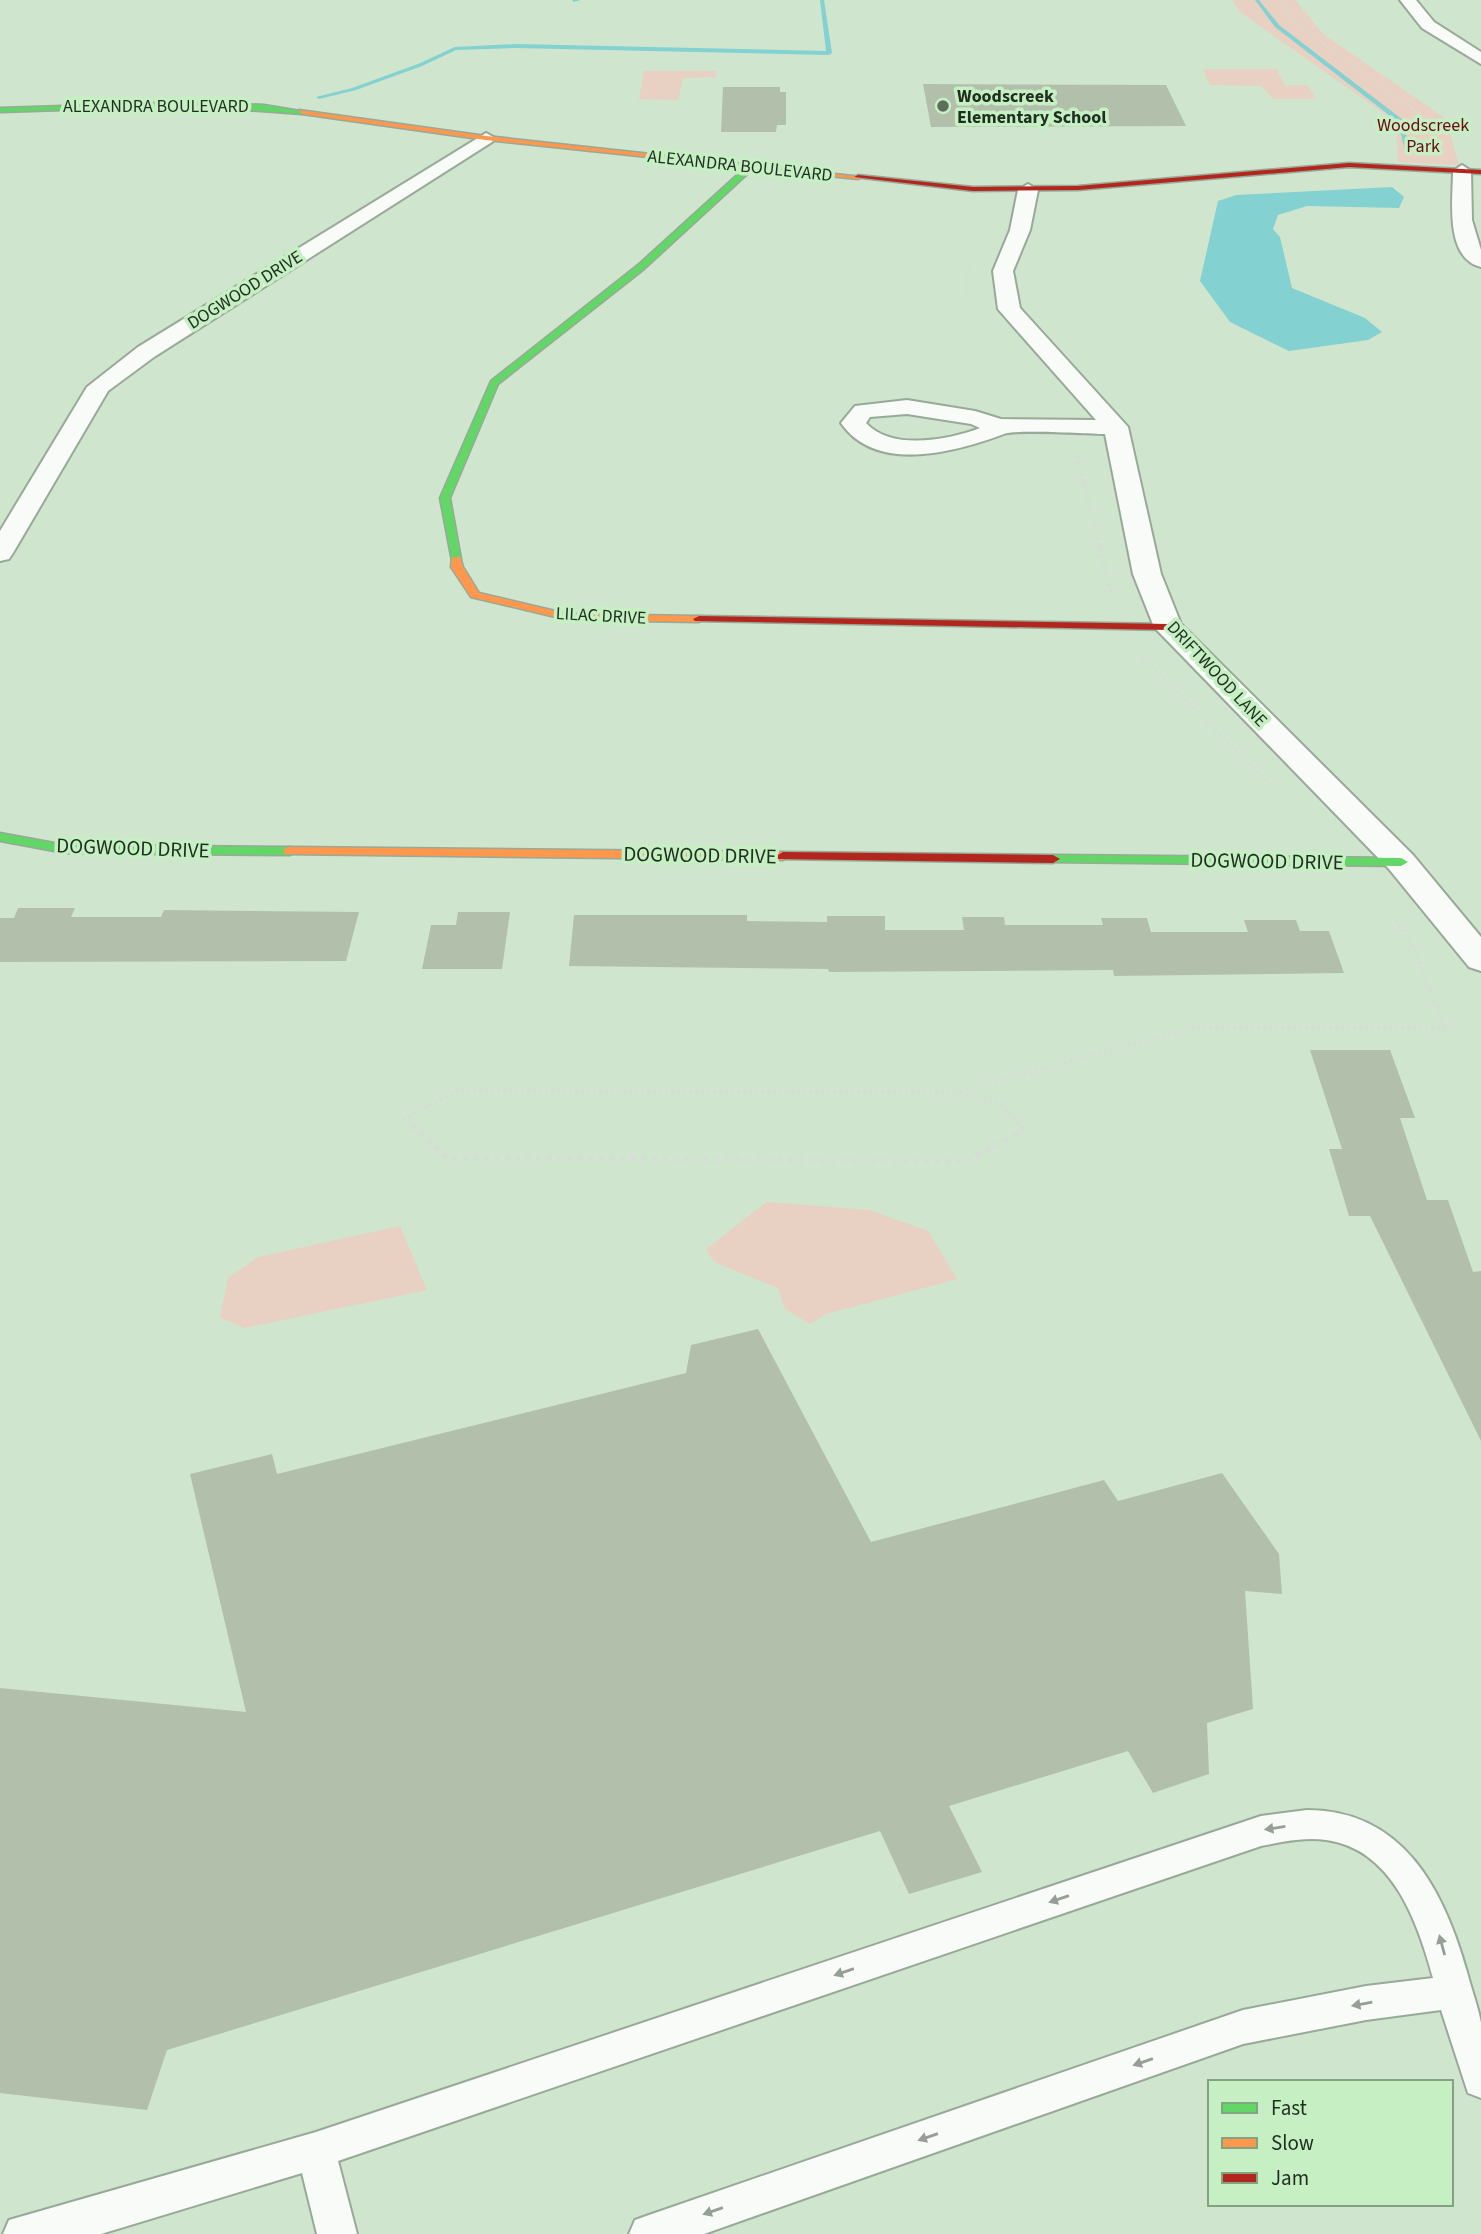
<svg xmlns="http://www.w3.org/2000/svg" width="1481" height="2234" font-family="'Source Sans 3',sans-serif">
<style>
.green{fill:#e8d0c2}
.water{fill:#84d1d1}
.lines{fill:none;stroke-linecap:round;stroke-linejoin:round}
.stream{fill:#84d1d1;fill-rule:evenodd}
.building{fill:#b2c0ab}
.lane-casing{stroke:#98a998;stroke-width:4}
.street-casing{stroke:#98a998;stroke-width:4}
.fast-casing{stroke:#98a998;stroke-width:3}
.slow-casing{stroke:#98a998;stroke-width:3}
.jam-casing{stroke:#98a998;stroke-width:3}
.path-far3{stroke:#d6dcd6;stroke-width:2;stroke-dasharray:2 2.5;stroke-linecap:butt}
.path-far2{stroke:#d6dcd6;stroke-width:2.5;stroke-dasharray:2 2.5;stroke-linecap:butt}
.path-far1{stroke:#d6dcd6;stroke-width:3.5;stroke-dasharray:2.5 3.5;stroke-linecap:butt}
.path{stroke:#d6dcd6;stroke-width:5;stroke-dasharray:4.5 6;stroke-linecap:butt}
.lane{fill:#f8fbf8;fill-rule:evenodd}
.street{fill:#f8fbf8;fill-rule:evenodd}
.fast{fill:#63d668;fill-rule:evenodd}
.slow{fill:#ff974d;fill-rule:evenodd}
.jam{fill:#b3261e;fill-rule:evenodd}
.oneway{fill:#969f96}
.poi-dot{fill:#5d6f5c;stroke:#c6efc4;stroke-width:2.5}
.labels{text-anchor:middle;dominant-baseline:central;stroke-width:7;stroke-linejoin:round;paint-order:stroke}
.far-poi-label{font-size:18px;font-weight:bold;fill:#1f2f1f;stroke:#c6efc4;text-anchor:start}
.far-street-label{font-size:18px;fill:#1f2f1f;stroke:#c6efc4}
.far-park-label{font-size:18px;fill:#680b14;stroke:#c6efc4}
.street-label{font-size:21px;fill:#1f2f1f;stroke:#c6efc4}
</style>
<rect width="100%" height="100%" fill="#cfe5ce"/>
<!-- green -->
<path class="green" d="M 1232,0 L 1295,0 L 1323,34 L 1446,119 L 1459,165 L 1398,162 L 1396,122 L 1240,12 Z
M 1203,69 L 1276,69 L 1285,85 L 1307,85 L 1316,99 L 1273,99 L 1261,86 L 1210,85 Z
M 644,71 L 717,71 L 716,77 L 683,78 L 678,100 L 639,99 Z
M 767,1202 L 869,1210 L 928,1231 L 957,1279 L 826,1314 L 810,1324 L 785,1309 L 778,1288 L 714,1262 L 706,1249 Z
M 400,1226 L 427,1290 L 244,1328 L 220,1317 L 228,1278 L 258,1257 Z"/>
<!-- water -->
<path class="water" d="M 1392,187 L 1404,197 L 1399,208 L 1307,206 L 1278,215 L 1273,229 L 1280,237 L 1292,288 L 1365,318 L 1382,332 L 1368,340 L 1289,351 L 1230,322 L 1200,281 L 1218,201 L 1236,195 Z"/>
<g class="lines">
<!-- stream -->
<path class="stream" d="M 572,0 L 580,0 L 574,2 Z
M 820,0 L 824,0 L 832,53 L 829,55 L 516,48 L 456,50 L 422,66 L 356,90 L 319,99 L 316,97 L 352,88 L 418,64 L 455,47 L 516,44 L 826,51 Z
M 1255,0 L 1259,0 L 1279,25 L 1403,120 L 1410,152 L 1405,151 L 1398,122 L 1275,27 Z"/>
</g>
<!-- building -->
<path class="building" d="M 923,84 L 1166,85 L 1186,126 L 931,127 Z
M 723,87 L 780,87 L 780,92 L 786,92 L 786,125 L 777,125 L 776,132 L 721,132 Z
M 18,908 L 75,908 L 71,917 L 161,917 L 164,910 L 359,912 L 346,961 L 0,962 L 0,918 L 14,918 Z
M 458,912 L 510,912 L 502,969 L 422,969 L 431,925 L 456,925 Z
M 574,915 L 747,915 L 747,921 L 827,922 L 827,916 L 885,916 L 885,930 L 964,930 L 962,917 L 1004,917 L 1005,925 L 1103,925 L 1101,918 L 1147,918 L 1151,932 L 1248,932 L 1244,920 L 1296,920 L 1300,931 L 1329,931 L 1344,973 L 1114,976 L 1113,970 L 829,972 L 828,969 L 569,966 Z
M 1310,1050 L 1390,1050 L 1415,1118 L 1400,1118 L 1427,1200 L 1448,1200 L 1473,1272 L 1481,1271 L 1481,1441 L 1370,1216 L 1349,1216 L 1329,1149 L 1342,1149 Z
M 758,1329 L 871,1542 L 1104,1480 L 1118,1501 L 1222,1473 L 1279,1554 L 1282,1594 L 1245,1591 L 1253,1709 L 1207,1723 L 1209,1774 L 1153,1793 L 1128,1751 L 949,1806 L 982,1872 L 909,1894 L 880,1831 L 167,2050 L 147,2110 L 0,2093 L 0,1688 L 246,1712 L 190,1474 L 272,1454 L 277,1474 L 686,1373 L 691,1345 Z"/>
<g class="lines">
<!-- lane casing -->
<g class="lane-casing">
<path id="lane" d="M 1307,1810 C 1404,1810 1444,1891 1467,1972 C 1471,1988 1478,2006 1481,2023 C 1481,2047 1481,2074 1481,2098 L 1468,2093 L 1441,2010 L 1366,2020 L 1243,2044 L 704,2234 L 629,2234 L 635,2220 L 649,2215 L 1243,2010 L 1366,1986 L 1433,1978 C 1418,1923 1393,1849 1326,1840 C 1304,1837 1282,1842 1261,1846 L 338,2161 L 357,2234 L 317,2234 L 302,2173 L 101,2234 L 3,2234 L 9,2220 L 316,2132 L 1261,1816 Z"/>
</g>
<!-- street casing -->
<g class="street-casing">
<path id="street" d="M 1400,0 L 1416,0 L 1434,22 L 1481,52 L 1481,64 L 1422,28 Z
M 486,133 L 495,138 L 492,142 L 154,357 L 108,391 L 13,553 L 9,559 L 0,561 L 0,531 L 87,387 L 138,347 Z
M 1462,165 L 1471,171 L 1472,220 L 1481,250 L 1481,267 C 1444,258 1453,199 1453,171 Z
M 1028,184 L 1038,190 L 1030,230 L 1013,271 L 1020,308 L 1128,427 L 1161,574 L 1181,624 L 1413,855 L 1481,937 L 1481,971 L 1469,967 L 1389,869 L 1154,627 L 1133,574 L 1105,434 C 1088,434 1015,429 1004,434 C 956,452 876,474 841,423 L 855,406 L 907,400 L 975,411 L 1001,419 L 1096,420 L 998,309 L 993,271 L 1010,230 L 1018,190 ZM 907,414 L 971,424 L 980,428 C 948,440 892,451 866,423 L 870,417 Z"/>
</g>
<!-- fast casing -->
<g class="fast-casing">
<path id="fast" d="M 189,102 L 264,105 L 306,112 L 302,114 L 189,106 L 0,112 L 0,108 Z
M 748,165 L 755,167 L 644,269 L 498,384 L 450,498 L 461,559 L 452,561 L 440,498 L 491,381 L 638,265 Z
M 0,833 L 65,845 L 290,847 L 297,851 L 290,855 L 65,853 L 0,841 Z
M 1053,855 L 1401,858 L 1408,862 L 1401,866 L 1048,862 L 1046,859 Z"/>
</g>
<!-- slow casing -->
<g class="slow-casing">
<path id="slow" d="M 299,110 L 486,136 L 862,177 L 858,179 L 486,140 L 302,114 Z
M 452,557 L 460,557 L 463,567 L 479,593 L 568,614 L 699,616 L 705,619 L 699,622 L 568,620 L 475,598 L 471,597 L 451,567 Z
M 290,847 L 783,852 L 790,856 L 783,860 L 285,854 L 283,851 L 285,848 Z"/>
</g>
<!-- jam casing -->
<g class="jam-casing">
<path id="jam" d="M 1349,163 L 1481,170 L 1481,174 L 1349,167 L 1078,190 L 973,191 L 854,177 L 858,175 L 973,187 L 1078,186 Z
M 699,616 L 1168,624 L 1174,627 L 1168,630 L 695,621 L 693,619 Z
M 783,852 L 1053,855 L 1060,859 L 1053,863 L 778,859 L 776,856 Z"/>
</g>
<!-- path-far3 -->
<path class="path-far3" d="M 1279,0 L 1298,25 L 1425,118 L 1437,132 L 1437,143"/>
<!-- path-far2 -->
<path class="path-far2" d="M 970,264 L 965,285 L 973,308"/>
<!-- path-far1 -->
<path class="path-far1" d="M 1077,456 L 1112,597
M 1142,657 L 1272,786
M 954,1093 L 1001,1104 L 1021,1128
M 954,1093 L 1196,1027 L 1445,1029 L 1415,951 L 1387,906
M 414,1128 L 404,1119 L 458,1090 L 954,1093"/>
<!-- path -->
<path class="path" d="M 412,1126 L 448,1158 L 966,1161 L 1023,1130 L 1020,1126"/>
<!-- lane -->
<use href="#lane" class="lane"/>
<!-- street -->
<use href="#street" class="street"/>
<!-- fast -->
<use href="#fast" class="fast"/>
<!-- slow -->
<use href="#slow" class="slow"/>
<!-- jam -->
<use href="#jam" class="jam"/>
</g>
<!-- one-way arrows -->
<defs><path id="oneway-solid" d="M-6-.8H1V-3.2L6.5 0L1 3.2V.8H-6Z" transform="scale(1.75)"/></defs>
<g class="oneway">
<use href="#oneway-solid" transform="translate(1275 1828) rotate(171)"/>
<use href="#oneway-solid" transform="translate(1059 1899) rotate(161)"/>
<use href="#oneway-solid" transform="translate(1442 1945) rotate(-105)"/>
<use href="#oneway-solid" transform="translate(844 1972) rotate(161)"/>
<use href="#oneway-solid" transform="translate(1362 2004) rotate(170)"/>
<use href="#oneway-solid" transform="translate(1143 2062) rotate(161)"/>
<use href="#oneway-solid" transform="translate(928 2137) rotate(161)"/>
<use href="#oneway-solid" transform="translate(713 2211) rotate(161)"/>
</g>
<!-- markers -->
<circle class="poi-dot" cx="943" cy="106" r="7"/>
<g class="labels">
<!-- far-poi labels -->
<g class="far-poi-label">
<text x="957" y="96">Woodscreek<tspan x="957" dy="21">Elementary School</tspan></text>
</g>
<!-- far-street labels -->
<g class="far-street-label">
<text x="156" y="106">ALEXANDRA BOULEVARD</text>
<text transform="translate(740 166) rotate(6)">ALEXANDRA BOULEVARD</text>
<text transform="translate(245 290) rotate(-32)">DOGWOOD DRIVE</text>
<text transform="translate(601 616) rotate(3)">LILAC DRIVE</text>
<text transform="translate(1217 674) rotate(47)">DRIFTWOOD LANE</text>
</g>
<!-- far-park labels -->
<g class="far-park-label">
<text x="1423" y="125">Woodscreek<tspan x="1423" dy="21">Park</tspan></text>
</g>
<!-- street labels -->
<g class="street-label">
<text transform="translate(133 848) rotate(2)">DOGWOOD DRIVE</text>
<text transform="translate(700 855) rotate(1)">DOGWOOD DRIVE</text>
<text transform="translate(1267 861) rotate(1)">DOGWOOD DRIVE</text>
</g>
</g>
<!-- legend -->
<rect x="1208" y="2080" width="245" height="126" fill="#c6efc4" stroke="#83a282" stroke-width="2"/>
<rect x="1222" y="2103" width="35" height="10" fill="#63d668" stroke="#83a282" stroke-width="2"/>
<text x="1271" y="2115" font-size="21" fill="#1f2f1f">Fast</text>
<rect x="1222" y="2138" width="35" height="10" fill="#ff974d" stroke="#83a282" stroke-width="2"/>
<text x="1271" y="2150" font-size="21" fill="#1f2f1f">Slow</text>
<rect x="1222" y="2173" width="35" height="10" fill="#b3261e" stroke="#83a282" stroke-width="2"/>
<text x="1271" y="2185" font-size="21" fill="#1f2f1f">Jam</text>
</svg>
